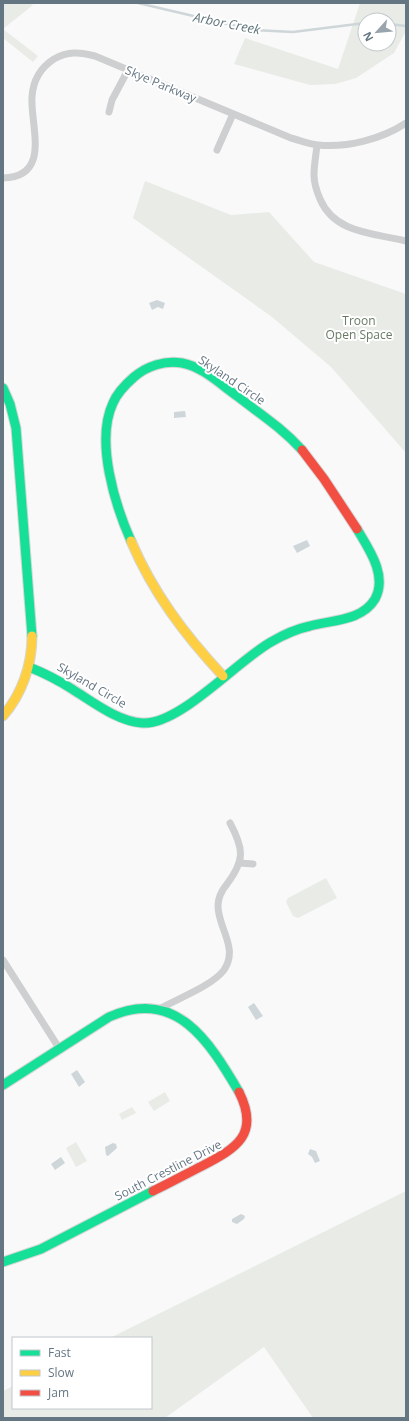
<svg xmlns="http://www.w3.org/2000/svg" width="409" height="1421" font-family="'Open Sans',sans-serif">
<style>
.green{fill:#e8ebe6;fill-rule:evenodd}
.water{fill:#ced6d9}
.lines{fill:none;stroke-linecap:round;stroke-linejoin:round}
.stream{stroke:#ced6d9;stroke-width:2.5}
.fast-casing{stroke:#d5d6d7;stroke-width:11}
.slow-casing{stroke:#d5d6d7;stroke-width:11}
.jam-casing{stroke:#d5d6d7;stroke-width:11}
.street{stroke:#cecfd0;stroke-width:7}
.fast{stroke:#16e098;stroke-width:9}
.slow{stroke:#ffcf43;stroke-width:9}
.jam{stroke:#f24e42;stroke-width:9}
.labels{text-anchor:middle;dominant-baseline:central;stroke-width:4;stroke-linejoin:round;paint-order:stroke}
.street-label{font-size:12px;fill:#657683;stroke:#fff}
.park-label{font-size:12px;fill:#687a64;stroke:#fff}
.water-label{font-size:13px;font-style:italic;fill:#60757c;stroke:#fff}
</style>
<rect width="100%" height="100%" fill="#f9f9f9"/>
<!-- green -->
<path class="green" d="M 3,3 L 29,3 L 33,5 L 3,29 L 38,56 L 33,62 L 3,38 Z
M 360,3 L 406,3 L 406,31 L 394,53 L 356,78 L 335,84 L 310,85 L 234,64 L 245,38 L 338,69 ZM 365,20 L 389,20 L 389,44 L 365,44 Z
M 145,181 L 231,215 L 269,212 L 314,262 L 406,294 L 406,453 L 331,367 L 272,317 L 133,218 Z
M 326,878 L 337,898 L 298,918 L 293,916 L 286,902 L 288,898 Z
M 165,1092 L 170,1101 L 154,1111 L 148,1102 Z
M 132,1107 L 136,1113 L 122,1120 L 119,1114 Z
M 76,1142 L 87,1161 L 76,1167 L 66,1148 Z
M 406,1191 L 406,1418 L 313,1418 L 264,1347 L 165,1418 L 3,1418 L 3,1391 L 13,1386 L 13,1408 L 151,1408 L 151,1338 L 110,1338 Z"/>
<!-- water -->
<path class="water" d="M 157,300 L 165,303 L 163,309 L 158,307 L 152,310 L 149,303 Z
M 185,411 L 186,417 L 174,418 L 174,412 Z
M 307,540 L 310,546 L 297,553 L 293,546 Z
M 254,1003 L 263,1016 L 256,1020 L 248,1007 Z
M 77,1070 L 85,1082 L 79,1087 L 71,1074 Z
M 113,1143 L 116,1144 L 117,1148 L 108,1156 L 106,1155 L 105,1147 Z
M 310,1149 L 316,1151 L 320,1161 L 315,1163 L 312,1157 L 308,1154 Z
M 61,1157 L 65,1163 L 55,1170 L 51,1164 Z
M 241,1214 L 245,1216 L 244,1219 L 237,1224 L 232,1222 L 232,1219 Z"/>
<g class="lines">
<!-- stream -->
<path class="stream" d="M 138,3 L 253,30 L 293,32 L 365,23
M 389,24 L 406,26"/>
<!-- fast casing -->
<g class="fast-casing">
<path id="fast" d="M 3,388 L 10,404 L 16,428 L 32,636
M 131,541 C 115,505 95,441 113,403 C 117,393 126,384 134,377 C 147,366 165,360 182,363 C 203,367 220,384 237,396 C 260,414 281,427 302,450
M 29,667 C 44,673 58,680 72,689 C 93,702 117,721 142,723 C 179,726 237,661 271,642 C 283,635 296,629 310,626 C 332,620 362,621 375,599 C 388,575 368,548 357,529
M 3,1085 L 109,1017 C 176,987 209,1041 239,1092
M 3,1262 L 41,1249 L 153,1191"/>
</g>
<!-- slow casing -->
<g class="slow-casing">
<path id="slow" d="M 131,541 C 153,593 185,635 223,676
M 3,716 C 22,694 32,665 32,636"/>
</g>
<!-- jam casing -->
<g class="jam-casing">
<path id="jam" d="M 302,450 L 324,479 L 357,529
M 153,1191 C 170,1183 186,1174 202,1166 C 237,1148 260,1134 239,1092"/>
</g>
<!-- street -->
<path class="street" d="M 109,112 L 112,100 L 128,70
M 317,145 C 316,155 314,165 314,175 C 314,183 317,192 320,199 C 335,234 374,233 406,241
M 217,150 L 233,114
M 3,178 C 52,177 30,125 32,97 C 33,80 40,68 54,59 C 68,51 80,52 95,56 L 291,138 C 299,140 309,144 318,145 C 347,148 382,139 406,123
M 240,863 L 253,864
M 3,960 L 59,1048
M 159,1009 C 177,999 212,986 224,970 C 239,948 218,928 218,906 C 218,897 222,890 227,884 C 245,860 244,849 230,823"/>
<!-- fast -->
<use href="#fast" class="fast"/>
<!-- slow -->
<use href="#slow" class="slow"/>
<!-- jam -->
<use href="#jam" class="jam"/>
</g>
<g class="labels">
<!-- street labels -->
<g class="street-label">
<text transform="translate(161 84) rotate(23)">Skye Parkway</text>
<text transform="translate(232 380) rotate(34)">Skyland Circle</text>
<text transform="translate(92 685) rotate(30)">Skyland Circle</text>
<text transform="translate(168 1170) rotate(-27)">South Crestline Drive</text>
</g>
<!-- park labels -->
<g class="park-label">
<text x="359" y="320">Troon<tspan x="359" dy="14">Open Space</tspan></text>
</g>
<!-- water labels -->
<g class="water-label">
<text transform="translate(227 23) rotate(11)">Arbor Creek</text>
</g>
</g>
<!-- border -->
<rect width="409" height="1421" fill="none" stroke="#657683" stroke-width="8"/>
<!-- legend -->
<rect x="12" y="1337" width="140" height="72" fill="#ffffff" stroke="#c1c8cd"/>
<rect x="20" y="1350" width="20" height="6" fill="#16e098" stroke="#c1c8cd"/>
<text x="48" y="1357" font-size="12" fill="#657683">Fast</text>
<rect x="20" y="1370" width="20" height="6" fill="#ffcf43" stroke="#c1c8cd"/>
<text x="48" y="1377" font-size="12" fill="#657683">Slow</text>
<rect x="20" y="1390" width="20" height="6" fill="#f24e42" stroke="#c1c8cd"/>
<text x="48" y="1397" font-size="12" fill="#657683">Jam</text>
<!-- north arrow -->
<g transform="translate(377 32) rotate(243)"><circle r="19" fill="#ffffff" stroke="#c1c8cd"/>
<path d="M0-3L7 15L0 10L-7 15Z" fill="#99a4ac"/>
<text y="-6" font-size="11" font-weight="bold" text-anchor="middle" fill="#657683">N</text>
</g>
</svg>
